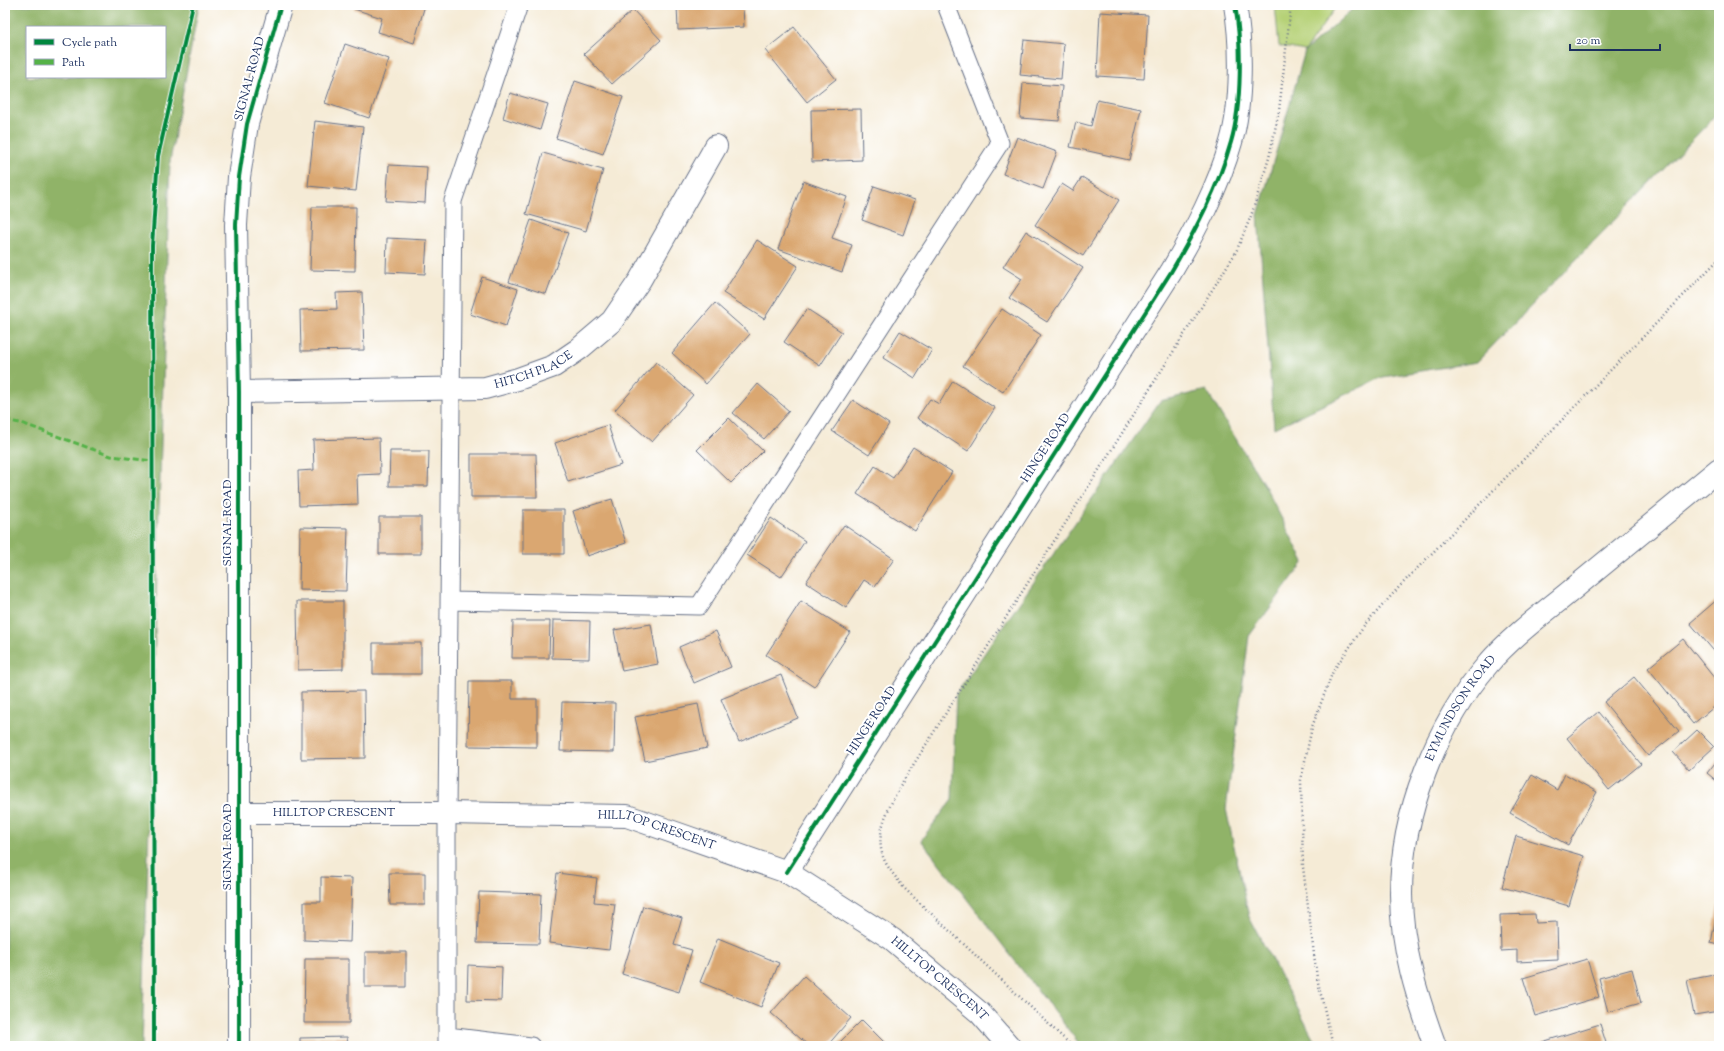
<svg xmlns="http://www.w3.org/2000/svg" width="1724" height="1051" font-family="'Sorts Mill Goudy',serif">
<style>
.green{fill:#b6d177;stroke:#68806a}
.forest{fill:#90b368;stroke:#567163;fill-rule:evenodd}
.building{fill:#daa771}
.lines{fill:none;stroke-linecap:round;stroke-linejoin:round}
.lane-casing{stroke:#677188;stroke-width:19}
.street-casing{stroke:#677188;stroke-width:24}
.secondary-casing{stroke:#677188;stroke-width:24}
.path{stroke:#677188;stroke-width:2.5;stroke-dasharray:1 3;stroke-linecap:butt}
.lane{stroke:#fff;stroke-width:17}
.street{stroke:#fff;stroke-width:22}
.secondary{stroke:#fff;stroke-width:22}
.quiet{stroke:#55b248;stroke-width:3;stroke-dasharray:6 3;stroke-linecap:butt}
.cycleway-casing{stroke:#fff;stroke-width:6}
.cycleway{stroke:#00873e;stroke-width:4}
.labels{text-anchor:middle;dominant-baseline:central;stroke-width:4;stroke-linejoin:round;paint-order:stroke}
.street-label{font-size:12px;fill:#1b2f5e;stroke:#fff}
</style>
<rect width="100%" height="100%" fill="#fff"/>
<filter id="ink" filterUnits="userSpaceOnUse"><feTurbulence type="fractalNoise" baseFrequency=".025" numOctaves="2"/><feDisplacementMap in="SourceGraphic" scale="8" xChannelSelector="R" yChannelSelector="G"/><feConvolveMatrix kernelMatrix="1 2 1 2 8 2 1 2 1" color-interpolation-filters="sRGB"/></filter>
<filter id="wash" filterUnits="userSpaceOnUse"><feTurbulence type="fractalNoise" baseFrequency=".012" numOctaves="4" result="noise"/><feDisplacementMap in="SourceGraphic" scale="16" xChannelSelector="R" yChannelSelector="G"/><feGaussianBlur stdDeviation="0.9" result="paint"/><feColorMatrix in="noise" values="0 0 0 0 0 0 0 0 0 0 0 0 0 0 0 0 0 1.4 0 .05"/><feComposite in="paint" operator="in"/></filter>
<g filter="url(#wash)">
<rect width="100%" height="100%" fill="#f5ebd6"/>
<!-- green -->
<path class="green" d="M 1275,5 L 1337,5 L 1305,51 L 1279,46 Z"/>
<!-- forest -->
<path class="forest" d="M 5,5 L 199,5 L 170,161 L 142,1046 L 5,1046 ZM 27,27 L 165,27 L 165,77 L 27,77 Z
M 1357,5 L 1719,5 L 1719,112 L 1477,362 L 1383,377 L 1274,428 L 1258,215 L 1305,51 Z
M 1206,390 L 1266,488 L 1304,562 L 1249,636 L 1226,809 L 1249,917 L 1317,1045 L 1081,1046 L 921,840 L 952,800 L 956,694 L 1160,401 Z"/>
<g id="blocks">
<!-- building -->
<path class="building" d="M 355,5 L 425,5 L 414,43 L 378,32 L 382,18 L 354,9 Z
M 677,5 L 743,5 L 744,27 L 678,30 Z
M 633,10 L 661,40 L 612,84 L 584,54 Z
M 1100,12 L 1148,15 L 1144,79 L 1097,76 Z
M 794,27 L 836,79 L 807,102 L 765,50 Z
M 1024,40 L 1064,44 L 1061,79 L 1020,75 Z
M 345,44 L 389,59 L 369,118 L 325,103 Z
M 575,81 L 623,97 L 603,154 L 556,138 Z
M 1023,83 L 1062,86 L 1059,121 L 1020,118 Z
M 510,93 L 548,104 L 540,130 L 503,118 Z
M 1097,100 L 1141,109 L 1129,160 L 1070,147 L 1076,122 L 1091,126 Z
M 861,109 L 862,160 L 812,162 L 811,110 Z
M 315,121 L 363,127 L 356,191 L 308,186 Z
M 1017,137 L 1057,152 L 1043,189 L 1003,174 Z
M 543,153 L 603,170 L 586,231 L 526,214 Z
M 389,165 L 427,167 L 425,203 L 386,201 Z
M 1082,177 L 1119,200 L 1083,256 L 1035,225 L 1062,184 L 1073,191 Z
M 803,181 L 847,197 L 832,238 L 852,245 L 842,272 L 778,249 Z
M 874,186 L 915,200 L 903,235 L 862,220 Z
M 312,207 L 356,207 L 355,271 L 310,270 Z
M 531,220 L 568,233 L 546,294 L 509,282 Z
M 1026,231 L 1083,268 L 1047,322 L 1009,298 L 1022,279 L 1003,267 Z
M 387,238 L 427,240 L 425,274 L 386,272 Z
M 757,240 L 798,266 L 764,319 L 723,293 Z
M 482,277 L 518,289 L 506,326 L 470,314 Z
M 362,292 L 364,350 L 301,351 L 300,310 L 337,309 L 336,293 Z
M 715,303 L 750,334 L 706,384 L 672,353 Z
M 807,309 L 842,332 L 820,366 L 784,342 Z
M 1002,309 L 1041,335 L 1003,392 L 963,366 Z
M 900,331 L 932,350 L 915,378 L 883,358 Z
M 656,362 L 693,395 L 652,442 L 615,410 Z
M 953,381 L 995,408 L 968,451 L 917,418 L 930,399 L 939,404 Z
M 758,384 L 789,411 L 764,439 L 733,413 Z
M 853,400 L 889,424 L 869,455 L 832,431 Z
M 729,418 L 763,451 L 731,483 L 697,450 Z
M 608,425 L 621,465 L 568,482 L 555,443 Z
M 379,438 L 380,474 L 357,475 L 358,504 L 299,506 L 298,471 L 314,470 L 313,440 Z
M 913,447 L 952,472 L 915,531 L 857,494 L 875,466 L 893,478 Z
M 390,451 L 429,451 L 428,486 L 389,486 Z
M 471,454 L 536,454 L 537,497 L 471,497 Z
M 612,499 L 626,543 L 587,556 L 573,511 Z
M 523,510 L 564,510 L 564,554 L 523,554 Z
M 379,517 L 421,517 L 421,554 L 379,554 Z
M 771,518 L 805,541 L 781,577 L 747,555 Z
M 844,525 L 894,559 L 875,587 L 864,580 L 846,608 L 806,582 Z
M 300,527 L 348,528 L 346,591 L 299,590 Z
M 1719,598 L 1719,657 L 1690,623 Z
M 297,601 L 343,601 L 343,669 L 298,670 Z
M 801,601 L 850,632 L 814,687 L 766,655 Z
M 553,620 L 590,621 L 589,659 L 552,658 Z
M 513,621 L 550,621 L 549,658 L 512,658 Z
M 651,624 L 658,664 L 622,671 L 614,630 Z
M 716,631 L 731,667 L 694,683 L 679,647 Z
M 1683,639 L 1719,684 L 1719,703 L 1693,724 L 1648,668 Z
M 373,643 L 421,643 L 421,674 L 373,674 Z
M 781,675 L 798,718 L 739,742 L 721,699 Z
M 1634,677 L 1679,731 L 1648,756 L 1604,702 Z
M 469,681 L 512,681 L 512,699 L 537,699 L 537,747 L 468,746 Z
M 364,691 L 365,758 L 301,759 L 301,692 Z
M 562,702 L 615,703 L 614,752 L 560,751 Z
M 698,704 L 707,748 L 645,761 L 635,717 Z
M 1598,712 L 1641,764 L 1609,790 L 1567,738 Z
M 1697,730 L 1714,747 L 1689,770 L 1673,752 Z
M 1719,758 L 1719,783 L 1707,773 Z
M 1565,774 L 1597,792 L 1568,845 L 1510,813 L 1532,775 L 1557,790 Z
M 1516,836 L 1584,856 L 1569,906 L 1502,887 Z
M 389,873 L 425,873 L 425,905 L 390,905 Z
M 557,873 L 597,878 L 594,902 L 615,904 L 609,950 L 549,943 Z
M 321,877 L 352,878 L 350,942 L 304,940 L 304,902 L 321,902 Z
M 479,892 L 541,894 L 539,944 L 477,943 Z
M 1718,905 L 1719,905 L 1719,945 L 1711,943 Z
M 643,906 L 682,918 L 674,945 L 692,950 L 679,992 L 622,974 Z
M 1535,914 L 1536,923 L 1557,922 L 1558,960 L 1517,962 L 1517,950 L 1501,951 L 1500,915 Z
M 718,938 L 779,963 L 761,1007 L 700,982 Z
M 365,952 L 406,952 L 406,987 L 365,987 Z
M 305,959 L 349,959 L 349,1023 L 304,1023 Z
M 1587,959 L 1599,997 L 1535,1016 L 1523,978 Z
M 468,965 L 502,967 L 501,1001 L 467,1000 Z
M 1632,969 L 1641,1003 L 1608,1012 L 1599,978 Z
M 1719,974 L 1719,1011 L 1694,1015 L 1687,980 Z
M 804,976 L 851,1018 L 827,1046 L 809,1046 L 771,1013 Z
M 862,1020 L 888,1046 L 836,1046 Z
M 1600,1024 L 1607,1046 L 1544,1046 L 1542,1042 Z
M 347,1037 L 348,1046 L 300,1046 L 300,1038 Z"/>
</g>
</g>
<g filter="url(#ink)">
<use href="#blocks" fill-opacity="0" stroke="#677188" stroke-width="1"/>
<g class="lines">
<!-- lane casing -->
<g class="lane-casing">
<path id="lane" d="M 449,601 L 699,606 L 1000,143 L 946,5
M 447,1036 L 531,1046
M 447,1046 L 447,813 L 453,201 L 519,5"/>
</g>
<!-- street casing -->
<g class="street-casing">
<g id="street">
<path id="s1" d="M 239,392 L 485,388 L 518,379 L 554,366 L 579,349 L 612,321 L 640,280 L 716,146"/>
<path id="s2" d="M 237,813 L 447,813 L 627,816 L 787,872 L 892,939 L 980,1013 L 1009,1046"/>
<path d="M 787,872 L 1171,272 C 1195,231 1218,188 1231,142 C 1242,104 1242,44 1235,5"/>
<path id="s3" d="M 1435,1046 C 1417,997 1401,946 1401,894 C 1401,814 1436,725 1488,664 C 1512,636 1544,613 1573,589 C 1622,549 1670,509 1719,469"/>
</g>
</g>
<!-- secondary casing -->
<g class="secondary-casing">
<path id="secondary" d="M 239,1046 L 239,392 L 236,225 L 239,177 L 247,124 L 281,5"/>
</g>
<!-- path -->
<path class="path" d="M 1072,1046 L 904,888 C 898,880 892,873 887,865 C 871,838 888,810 900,786 L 1236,252 L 1251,216 L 1269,158 L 1279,111 L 1291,5
M 1333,1046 L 1317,978 L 1303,867 L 1301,780 L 1312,727 L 1333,671 L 1365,625 L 1400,586 L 1719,259"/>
<!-- lane -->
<use href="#lane" class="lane"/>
<!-- street -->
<use href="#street" class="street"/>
<!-- secondary -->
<use href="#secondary" class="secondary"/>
<!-- quiet -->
<path class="quiet" d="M 5,420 L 24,424 L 111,456 L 152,461"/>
<!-- cycleway casing -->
<g class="cycleway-casing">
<path id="cycleway" d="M 787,872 L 1171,272 C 1195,231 1218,188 1231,142 C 1242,104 1242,44 1235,5
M 154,1046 L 152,246 L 158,156 L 193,5
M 239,1046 L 239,392 L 236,225 L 239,177 L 247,124 L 281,5"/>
</g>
<!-- cycleway -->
<use href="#cycleway" class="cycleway"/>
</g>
</g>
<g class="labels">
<!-- street labels -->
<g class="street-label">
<text transform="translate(250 79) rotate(-75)">SIGNAL ROAD</text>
<text stroke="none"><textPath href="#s1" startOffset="298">HITCH PLACE</textPath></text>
<text transform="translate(1046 448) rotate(-57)">HINGE ROAD</text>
<text transform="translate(228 523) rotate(-90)">SIGNAL ROAD</text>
<text stroke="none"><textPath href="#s3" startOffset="355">EYMUNDSON ROAD</textPath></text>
<text transform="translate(872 721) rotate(-57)">HINGE ROAD</text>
<text stroke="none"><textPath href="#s2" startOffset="97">HILLTOP CRESCENT</textPath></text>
<text stroke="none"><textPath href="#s2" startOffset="422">HILLTOP CRESCENT</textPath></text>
<text transform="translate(228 847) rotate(-90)">SIGNAL ROAD</text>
<text stroke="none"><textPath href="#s2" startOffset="746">HILLTOP CRESCENT</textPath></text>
</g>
</g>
<!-- margin -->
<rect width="1724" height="1051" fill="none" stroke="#fff" stroke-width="20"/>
<!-- legend -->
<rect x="26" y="26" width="140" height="52" fill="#ffffff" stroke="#a4acbf"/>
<rect x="34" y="39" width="20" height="6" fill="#00873e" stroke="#a4acbf"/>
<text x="62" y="46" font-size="12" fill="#1b2f5e">Cycle path</text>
<rect x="34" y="59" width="20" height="6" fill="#55b248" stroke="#a4acbf"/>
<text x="62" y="66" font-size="12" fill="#1b2f5e">Path</text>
<!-- scale -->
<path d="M1570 44v6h90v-6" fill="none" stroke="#1b2f5e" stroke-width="2"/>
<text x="1576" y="44" font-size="12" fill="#1b2f5e" stroke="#ffffff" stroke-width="3" paint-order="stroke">20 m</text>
</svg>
